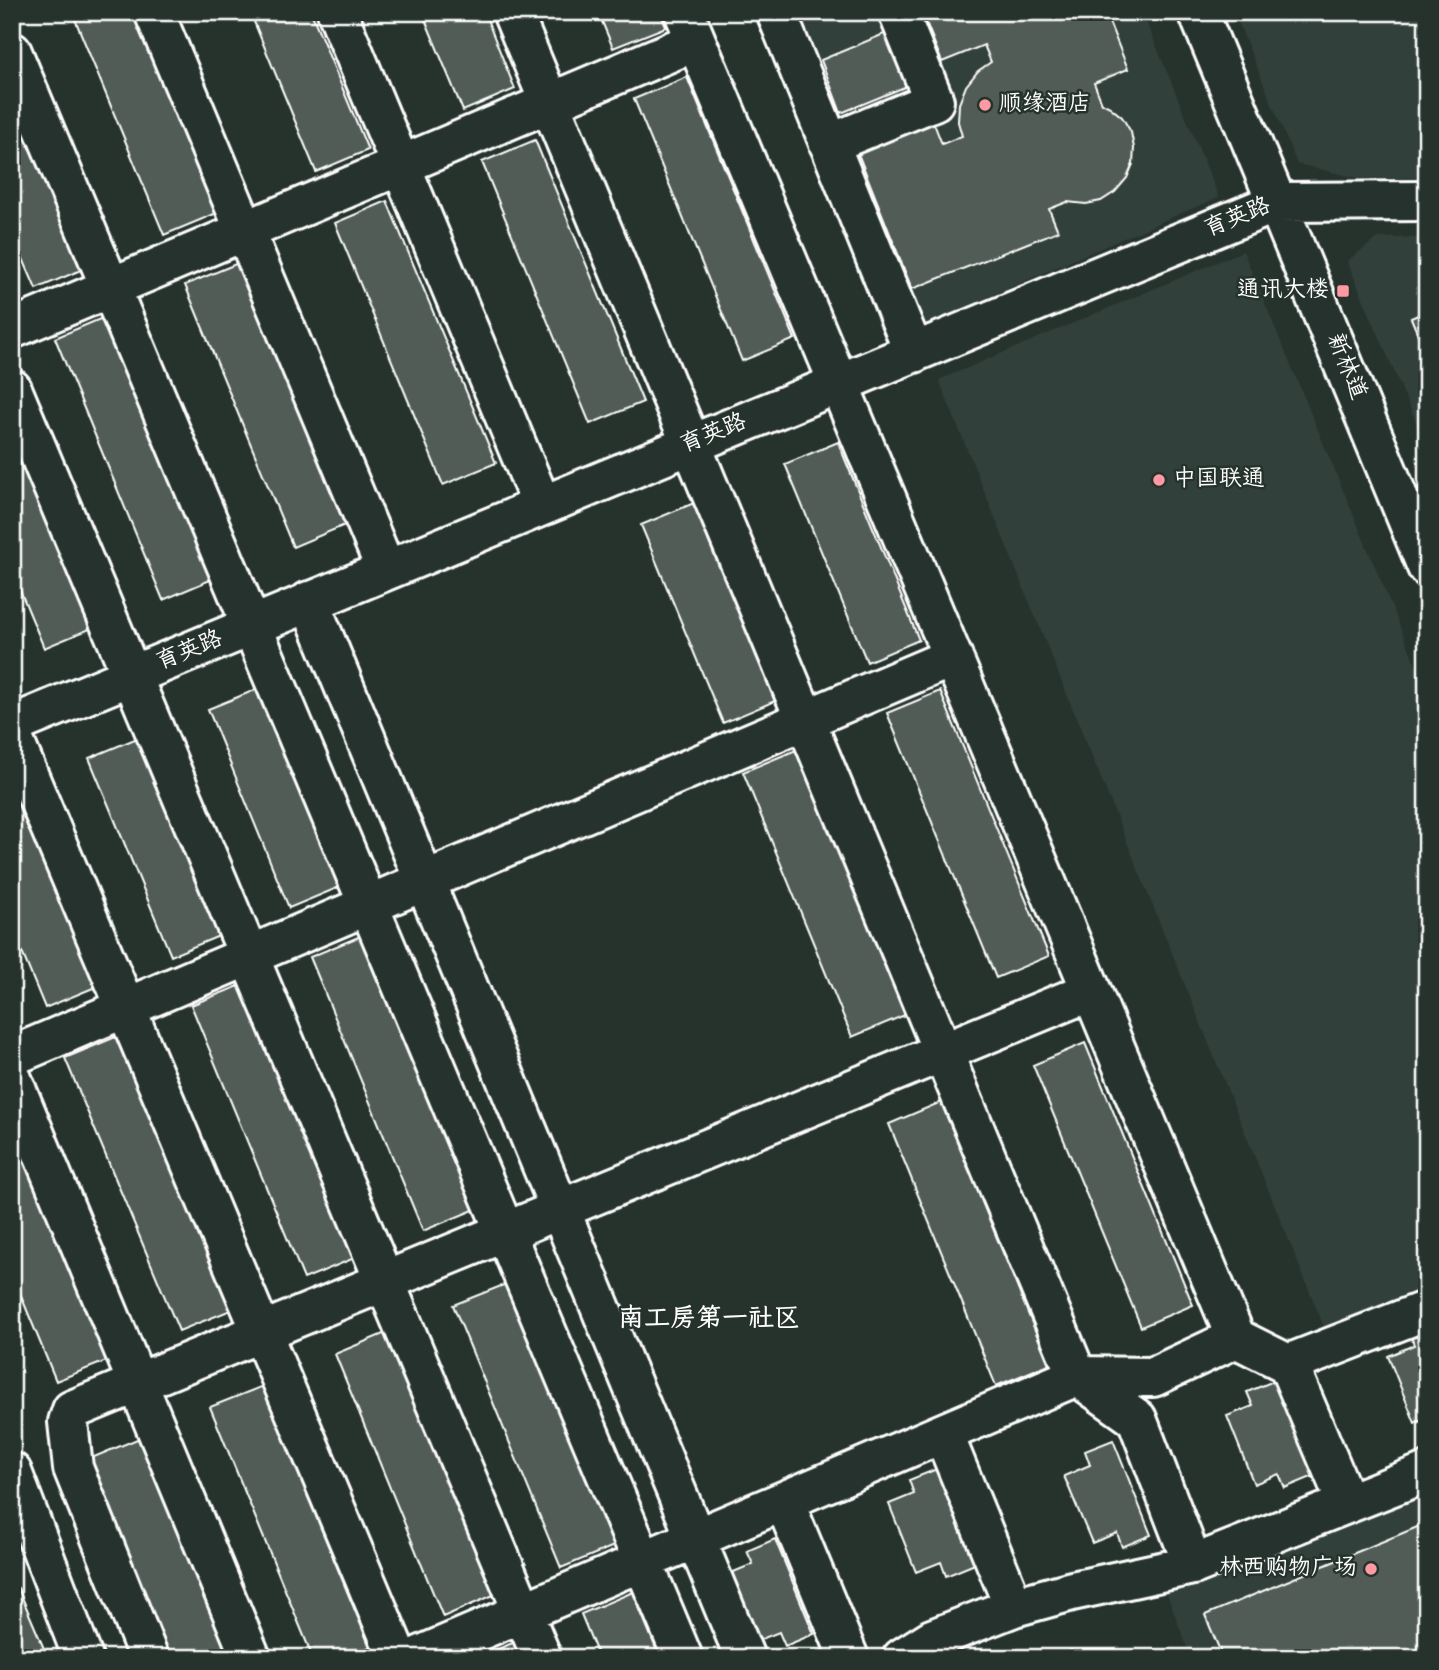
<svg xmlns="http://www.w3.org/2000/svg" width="1439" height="1670" font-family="Dekko,'LXGW WenKai TC',sans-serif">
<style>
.built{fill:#333f3a}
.building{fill:#515c57;stroke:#fff;stroke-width:2}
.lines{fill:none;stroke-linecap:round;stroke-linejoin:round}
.minor-casing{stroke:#fff;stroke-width:44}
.minor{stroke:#26332d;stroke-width:38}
.poi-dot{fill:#ff9aa2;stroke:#26332d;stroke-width:2.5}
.labels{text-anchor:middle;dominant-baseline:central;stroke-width:5;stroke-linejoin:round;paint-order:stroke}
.poi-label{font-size:23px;fill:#fff;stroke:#26332d;text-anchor:start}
.street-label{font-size:23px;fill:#fff;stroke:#26332d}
.quarter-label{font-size:26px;font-weight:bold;fill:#fff;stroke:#26332d}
</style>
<rect width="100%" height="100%" fill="#26332d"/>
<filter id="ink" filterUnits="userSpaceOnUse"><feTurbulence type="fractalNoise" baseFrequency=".0143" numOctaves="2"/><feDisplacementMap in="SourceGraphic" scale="14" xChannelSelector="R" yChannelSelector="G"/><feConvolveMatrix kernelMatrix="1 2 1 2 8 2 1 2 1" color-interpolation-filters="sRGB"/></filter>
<g filter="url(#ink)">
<!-- built -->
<path class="built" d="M 752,12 L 1142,12 L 1219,197 L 888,340 Z
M 1234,12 L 1427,12 L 1427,178 L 1358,178 L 1297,164 Z
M 1378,238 L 1427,238 L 1427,448 L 1347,261 Z
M 1243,251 L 1427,691 L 1427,1300 L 1329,1339 L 939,380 Z
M 1427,1488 L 1427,1658 L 1191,1658 L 1164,1586 Z"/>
<!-- building -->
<path class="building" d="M 72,12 L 134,12 L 217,213 L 164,235 Z
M 250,12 L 311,12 L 368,150 L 316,172 Z
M 422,12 L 484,12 L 515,89 L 463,111 Z
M 598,12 L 660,12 L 666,27 L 613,48 Z
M 922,12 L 1105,12 L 1128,69 L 1094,83 L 1102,103 L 1110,107 L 1122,117 L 1131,132 L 1134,148 L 1133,164 L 1127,178 L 1115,192 L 1101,201 L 1086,204 L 1067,202 L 1049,209 L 1058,231 L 912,289 L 855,146 L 931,116 L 942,144 L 962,136 L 958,122 L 959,104 L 966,86 L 978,71 L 991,62 L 984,45 L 942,62 Z
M 896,29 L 917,82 L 841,113 L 821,60 Z
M 687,77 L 795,339 L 742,361 L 634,99 Z
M 12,83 L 88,267 L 36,289 L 12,233 Z
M 535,140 L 643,402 L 590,424 L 482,162 Z
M 387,201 L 496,463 L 443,485 L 335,223 Z
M 238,263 L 345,525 L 293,547 L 185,285 Z
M 1427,311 L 1427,356 L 1411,318 Z
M 107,316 L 215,578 L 163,600 L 55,338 Z
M 12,421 L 97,626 L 44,648 L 12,571 Z
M 838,442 L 919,640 L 867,662 L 785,464 Z
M 694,503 L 775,701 L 723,723 L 641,525 Z
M 260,688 L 342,886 L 289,908 L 208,709 Z
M 940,691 L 1049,956 L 996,978 L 887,713 Z
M 142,736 L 224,934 L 171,956 L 89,758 Z
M 796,750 L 905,1015 L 852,1037 L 743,772 Z
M 17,788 L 98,986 L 45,1008 L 12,928 L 12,790 Z
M 363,935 L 476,1209 L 423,1231 L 310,957 Z
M 244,984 L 357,1257 L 304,1279 L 191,1005 Z
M 118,1036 L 231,1310 L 179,1331 L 65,1058 Z
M 1085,1043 L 1193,1305 L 1141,1327 L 1033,1065 Z
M 941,1102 L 1049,1364 L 996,1386 L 889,1124 Z
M 12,1124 L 109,1360 L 56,1381 L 12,1274 Z
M 506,1284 L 614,1546 L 561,1568 L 453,1305 Z
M 1427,1324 L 1427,1418 L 1415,1423 L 1388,1356 L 1414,1345 L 1409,1331 Z
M 388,1332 L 496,1594 L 443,1617 L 335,1354 Z
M 1276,1380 L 1314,1476 L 1285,1488 L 1279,1474 L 1254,1484 L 1227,1416 L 1253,1406 L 1247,1392 Z
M 263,1386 L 370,1647 L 346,1658 L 313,1658 L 210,1407 Z
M 142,1437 L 232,1658 L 170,1658 L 89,1459 Z
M 1113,1440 L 1151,1535 L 1122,1547 L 1117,1533 L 1092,1543 L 1064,1476 L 1090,1465 L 1085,1451 Z
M 937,1469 L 975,1564 L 946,1576 L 941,1562 L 916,1572 L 889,1504 L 914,1494 L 909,1480 Z
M 1427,1523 L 1427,1658 L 1223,1658 L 1205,1615 Z
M 775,1539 L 814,1634 L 785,1646 L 779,1632 L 754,1642 L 726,1575 L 753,1564 L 747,1551 Z
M 18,1588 L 48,1658 L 12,1658 L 12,1591 Z
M 633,1592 L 660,1658 L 599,1658 L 581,1614 Z
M 515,1642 L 521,1658 L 476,1658 Z
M 1071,1650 L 1074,1658 L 1051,1658 Z"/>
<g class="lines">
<!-- minor casing -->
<g class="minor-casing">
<path id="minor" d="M 154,12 L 386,570
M 337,12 L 542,506
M 512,12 L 1077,1376 L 1137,1419 L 1193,1565
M 684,12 L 1236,1338 L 1288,1364 L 1347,1504
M 776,12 L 914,353
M 1198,12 L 1427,567
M 12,52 L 683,1658
M 829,144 L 934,101 L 898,12
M 12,329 L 696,41
M 12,389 L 542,1658
M 309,601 L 745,1658
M 12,725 L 1278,202 L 1427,201
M 12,736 L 398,1658
M 12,1056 L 953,657
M 12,1079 L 251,1658
M 1288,1364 L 1427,1310
M 943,1433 L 1014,1607
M 12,1472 L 83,1658
M 784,1501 L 849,1658
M 149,1658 L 73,1468 L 68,1422 L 72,1410 L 1091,991
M 415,1658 L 1077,1376 L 1153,1377 L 1236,1338
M 902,1658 L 932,1639 L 1014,1607 L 1072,1591 L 1193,1565 L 1427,1472"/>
</g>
<!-- minor -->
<use href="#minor" class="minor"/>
</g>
</g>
<!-- markers -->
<g class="poi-dot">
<circle cx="985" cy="105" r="7"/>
<rect x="1336" y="284" width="14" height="14" rx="3.5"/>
<circle cx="1159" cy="480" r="7"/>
<circle cx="1371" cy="1569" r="7"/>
</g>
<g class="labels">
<!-- poi labels -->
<g class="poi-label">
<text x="999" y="105">顺缘酒店</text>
<text x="1329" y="291" text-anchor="end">通讯大楼</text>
<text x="1173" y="480">中国联通</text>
<text x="1357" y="1569" text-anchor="end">林西购物广场</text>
</g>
<!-- street labels -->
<g class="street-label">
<text transform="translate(1238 219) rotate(-22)">育英路</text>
<text transform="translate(1345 367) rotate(68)">新林道</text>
<text transform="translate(714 435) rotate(-22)">育英路</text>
<text transform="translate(190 652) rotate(-22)">育英路</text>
</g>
<!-- quarter labels -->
<g class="quarter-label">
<text x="709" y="1320">南工房第一社区</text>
</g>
</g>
<!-- margin -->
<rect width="1439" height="1670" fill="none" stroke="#26332d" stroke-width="42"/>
<rect x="21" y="21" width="1397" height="1628" fill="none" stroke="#fff" stroke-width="2.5" filter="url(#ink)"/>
</svg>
